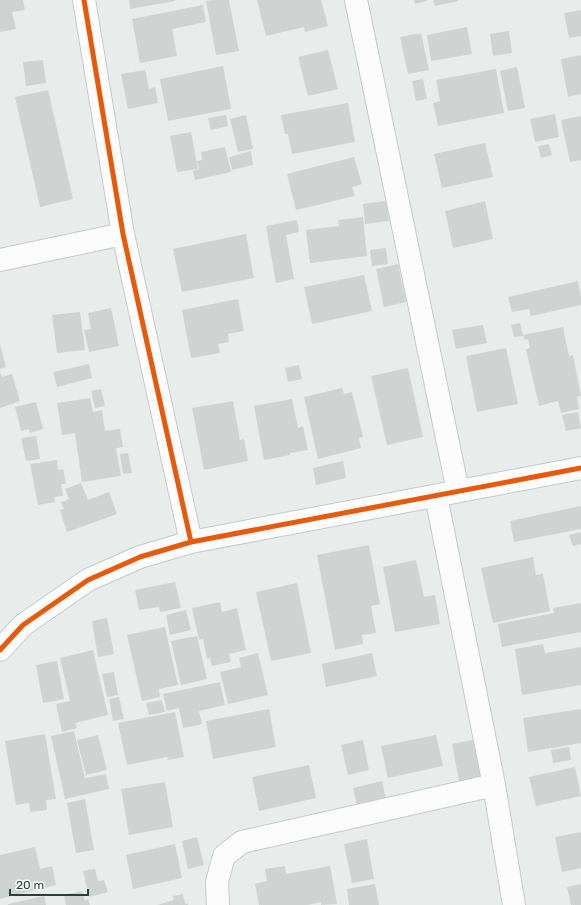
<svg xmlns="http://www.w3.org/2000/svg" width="581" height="905" font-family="Rubik,sans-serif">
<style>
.building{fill:#cfd4d2}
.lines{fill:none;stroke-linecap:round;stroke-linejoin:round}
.street-casing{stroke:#c5cac8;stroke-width:24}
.street{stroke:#fcfcfc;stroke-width:22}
.cycleway-casing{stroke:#f7fbf9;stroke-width:8}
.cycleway{stroke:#e8590c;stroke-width:5}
</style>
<rect width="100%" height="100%" fill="#e8edeb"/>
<!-- building -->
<path class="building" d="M 0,0 L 23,0 L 25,10 L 12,12 L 16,29 L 0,32 Z
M 129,0 L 175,0 L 175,1 L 130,9 Z
M 212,0 L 229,0 L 239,51 L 216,55 L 206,1 Z
M 257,0 L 321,0 L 328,26 L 305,32 L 304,27 L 266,36 Z
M 414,0 L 427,0 L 427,1 L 415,4 Z
M 433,0 L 458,0 L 458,1 L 435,6 Z
M 203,5 L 206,22 L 172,29 L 177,56 L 140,63 L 132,19 Z
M 581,10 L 581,36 L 569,38 L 564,13 Z
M 467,27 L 472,54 L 431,61 L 427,35 Z
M 509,31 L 512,53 L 493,56 L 490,34 Z
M 421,33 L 429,70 L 408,74 L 400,37 Z
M 328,50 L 338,89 L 308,96 L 298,57 Z
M 581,55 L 581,94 L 568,97 L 561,59 Z
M 43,60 L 46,83 L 26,86 L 23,62 Z
M 223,66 L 231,109 L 168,121 L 160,79 Z
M 517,67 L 525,108 L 508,111 L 500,71 Z
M 496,69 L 504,113 L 438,126 L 433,103 L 440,101 L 436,80 Z
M 145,70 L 149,89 L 155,87 L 158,103 L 128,109 L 121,74 Z
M 423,79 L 427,99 L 416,101 L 412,81 Z
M 48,90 L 73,199 L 40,207 L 15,97 Z
M 348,103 L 355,142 L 292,154 L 288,134 L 285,134 L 281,115 Z
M 555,114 L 559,137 L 535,142 L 530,119 Z
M 226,115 L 228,126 L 211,130 L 208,118 Z
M 246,115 L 253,149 L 238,152 L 230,119 Z
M 581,116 L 581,160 L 570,162 L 561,120 Z
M 191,132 L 198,169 L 177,172 L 170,136 Z
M 485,143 L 493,177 L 442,188 L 434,154 Z
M 549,144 L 552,155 L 541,158 L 538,146 Z
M 225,147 L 231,172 L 195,180 L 193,171 L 199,169 L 197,161 L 202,160 L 201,152 Z
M 251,151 L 253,165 L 232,170 L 229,157 Z
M 354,157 L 362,184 L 352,187 L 355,196 L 296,210 L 287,174 Z
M 386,201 L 389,221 L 365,224 L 363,204 Z
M 485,201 L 493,239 L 453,248 L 445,211 Z
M 363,217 L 367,256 L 310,263 L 306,230 L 339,226 L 338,220 Z
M 297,220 L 299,232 L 286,235 L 294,279 L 276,283 L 266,226 Z
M 246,234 L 254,278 L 182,292 L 173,249 Z
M 386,248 L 388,264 L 372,266 L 370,250 Z
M 398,264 L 406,302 L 384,307 L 376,269 Z
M 364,275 L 372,311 L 312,324 L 304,287 Z
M 578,281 L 581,297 L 581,305 L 531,316 L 529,309 L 512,312 L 508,297 Z
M 238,299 L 244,331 L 228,334 L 229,342 L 218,344 L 220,353 L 191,358 L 182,310 Z
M 111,308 L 119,346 L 89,352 L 84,330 L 91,329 L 88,313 Z
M 80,312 L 85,350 L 57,353 L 52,315 Z
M 520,323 L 523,336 L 514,337 L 511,325 Z
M 483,325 L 487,343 L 456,349 L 452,330 Z
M 563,327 L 569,356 L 573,355 L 581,396 L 577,397 L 579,409 L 561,413 L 558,401 L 539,406 L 526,349 L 530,348 L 528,339 L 525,340 L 523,335 Z
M 0,344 L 6,367 L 0,369 Z
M 506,348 L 518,404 L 477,412 L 466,356 Z
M 89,364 L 92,378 L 57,387 L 53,372 Z
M 299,365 L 302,379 L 288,382 L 285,368 Z
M 408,368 L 423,437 L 387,445 L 371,376 Z
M 0,372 L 2,377 L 12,374 L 20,401 L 0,408 Z
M 342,388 L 344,394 L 352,392 L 363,437 L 359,438 L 361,448 L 318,459 L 304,397 Z
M 101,389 L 105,406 L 95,408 L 91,391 Z
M 90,398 L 93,412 L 102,410 L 105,431 L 120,429 L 123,447 L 116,448 L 121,476 L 82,482 L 75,433 L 62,435 L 57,403 Z
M 292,399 L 298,428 L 303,426 L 308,450 L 290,453 L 290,455 L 264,460 L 254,406 Z
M 233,401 L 240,440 L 244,439 L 248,461 L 204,470 L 192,408 Z
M 36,402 L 43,429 L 30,433 L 29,429 L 21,431 L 15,407 Z
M 578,412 L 581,428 L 566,431 L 562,415 Z
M 36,436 L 40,459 L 26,461 L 21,438 Z
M 128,453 L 132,473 L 123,474 L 120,454 Z
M 57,460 L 58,470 L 63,469 L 66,484 L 61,484 L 63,496 L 54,497 L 55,502 L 38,505 L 30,464 Z
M 343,461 L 346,478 L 316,485 L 313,468 Z
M 81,483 L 88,500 L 109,492 L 117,514 L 67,532 L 60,510 L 64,509 L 61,502 L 69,499 L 65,489 Z
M 581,506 L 581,529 L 514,542 L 510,521 Z
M 581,532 L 581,544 L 573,546 L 569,535 Z
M 369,545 L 380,604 L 371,606 L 376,633 L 362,635 L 363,644 L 335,650 L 317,555 Z
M 533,557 L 536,575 L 543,574 L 550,611 L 493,623 L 481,568 Z
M 416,560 L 424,597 L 435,595 L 440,624 L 395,632 L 383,567 Z
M 175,582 L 181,608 L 160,612 L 159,607 L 139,610 L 135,590 Z
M 297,583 L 311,653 L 271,661 L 256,592 Z
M 220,602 L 222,612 L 237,608 L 246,650 L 229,654 L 231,662 L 212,666 L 210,658 L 207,659 L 203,639 L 199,640 L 192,608 Z
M 581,603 L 581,632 L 502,647 L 498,624 L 554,613 L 553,608 Z
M 186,610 L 191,630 L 170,635 L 166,615 Z
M 107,618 L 114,654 L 98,657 L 92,621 Z
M 165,627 L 178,685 L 159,689 L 160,697 L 142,701 L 127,635 Z
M 197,636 L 207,679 L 181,685 L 171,641 Z
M 543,644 L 545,653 L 581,647 L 581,685 L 522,695 L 515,649 Z
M 93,650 L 108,715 L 75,723 L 77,728 L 62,732 L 56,704 L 70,701 L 60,658 Z
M 258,653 L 268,695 L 228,704 L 220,672 L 241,667 L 239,658 Z
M 372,653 L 377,676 L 326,687 L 322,664 Z
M 57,661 L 64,699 L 43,703 L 36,665 Z
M 114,672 L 118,695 L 107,697 L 102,674 Z
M 220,682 L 225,705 L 199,711 L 202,724 L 183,728 L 179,708 L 167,711 L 163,694 Z
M 119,697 L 124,719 L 113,721 L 109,699 Z
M 162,700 L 165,712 L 149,715 L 146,703 Z
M 269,709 L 276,747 L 213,759 L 206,721 Z
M 581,709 L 581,743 L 528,752 L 523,718 Z
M 175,712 L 184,757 L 168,760 L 167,757 L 127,765 L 118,723 Z
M 74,731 L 85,778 L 106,774 L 109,789 L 65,799 L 51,736 Z
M 45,734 L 56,799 L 46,800 L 47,810 L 30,812 L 29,803 L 16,805 L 5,741 Z
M 98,735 L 107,770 L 86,775 L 77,740 Z
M 436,735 L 443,766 L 388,778 L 381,746 Z
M 478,739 L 485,776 L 459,781 L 452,744 Z
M 363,740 L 369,770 L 348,775 L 341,745 Z
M 569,747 L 571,760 L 553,763 L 551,750 Z
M 309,765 L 316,798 L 259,811 L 252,777 Z
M 575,767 L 581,796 L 536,806 L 529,777 Z
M 382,781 L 386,799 L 357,806 L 353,788 Z
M 165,782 L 173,827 L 129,835 L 121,789 Z
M 85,799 L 94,850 L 76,853 L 67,803 Z
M 581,832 L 581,868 L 562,872 L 555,837 Z
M 197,837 L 204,865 L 188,869 L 182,841 Z
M 367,839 L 374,879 L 352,883 L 344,844 Z
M 175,844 L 182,878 L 133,889 L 126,855 Z
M 35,847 L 40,869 L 52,866 L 56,885 L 0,899 L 0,855 Z
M 285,866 L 286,874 L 330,866 L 337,904 L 321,905 L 321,902 L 308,905 L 259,905 L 255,884 L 267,881 L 265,869 Z
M 95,869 L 98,881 L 104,880 L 108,892 L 89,897 L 83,871 Z
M 375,884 L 379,905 L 349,905 L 347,889 Z
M 581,884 L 581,905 L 571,905 L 567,887 Z
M 82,891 L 85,901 L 88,899 L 90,905 L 66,905 L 64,895 Z
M 183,894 L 185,904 L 188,903 L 188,905 L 157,905 L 174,900 L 173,896 Z
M 44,896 L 46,905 L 8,905 L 8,904 Z"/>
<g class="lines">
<!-- street casing -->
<g class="street-casing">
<path id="street" d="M 84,0 L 123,234 L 191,542
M 356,0 L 458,491
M 0,260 L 123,234
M 436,496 L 494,785 L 514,905
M 0,650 L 23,625 L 88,580 L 140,557 L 191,542 L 581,468
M 218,905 L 217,882 L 224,856 L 242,842 L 494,785"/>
</g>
<!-- street -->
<use href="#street" class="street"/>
<!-- cycleway casing -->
<g class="cycleway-casing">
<path id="cycleway" d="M 84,0 L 123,234 L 191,542
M 0,650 L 23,625 L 88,580 L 140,557 L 191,542 L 581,468"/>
</g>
<!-- cycleway -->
<use href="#cycleway" class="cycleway"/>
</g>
<!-- scale -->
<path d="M10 889v6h78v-6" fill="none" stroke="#24423a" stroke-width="2"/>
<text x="16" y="889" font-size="12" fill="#24423a" stroke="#f7fbf9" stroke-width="3" paint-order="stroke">20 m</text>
</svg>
